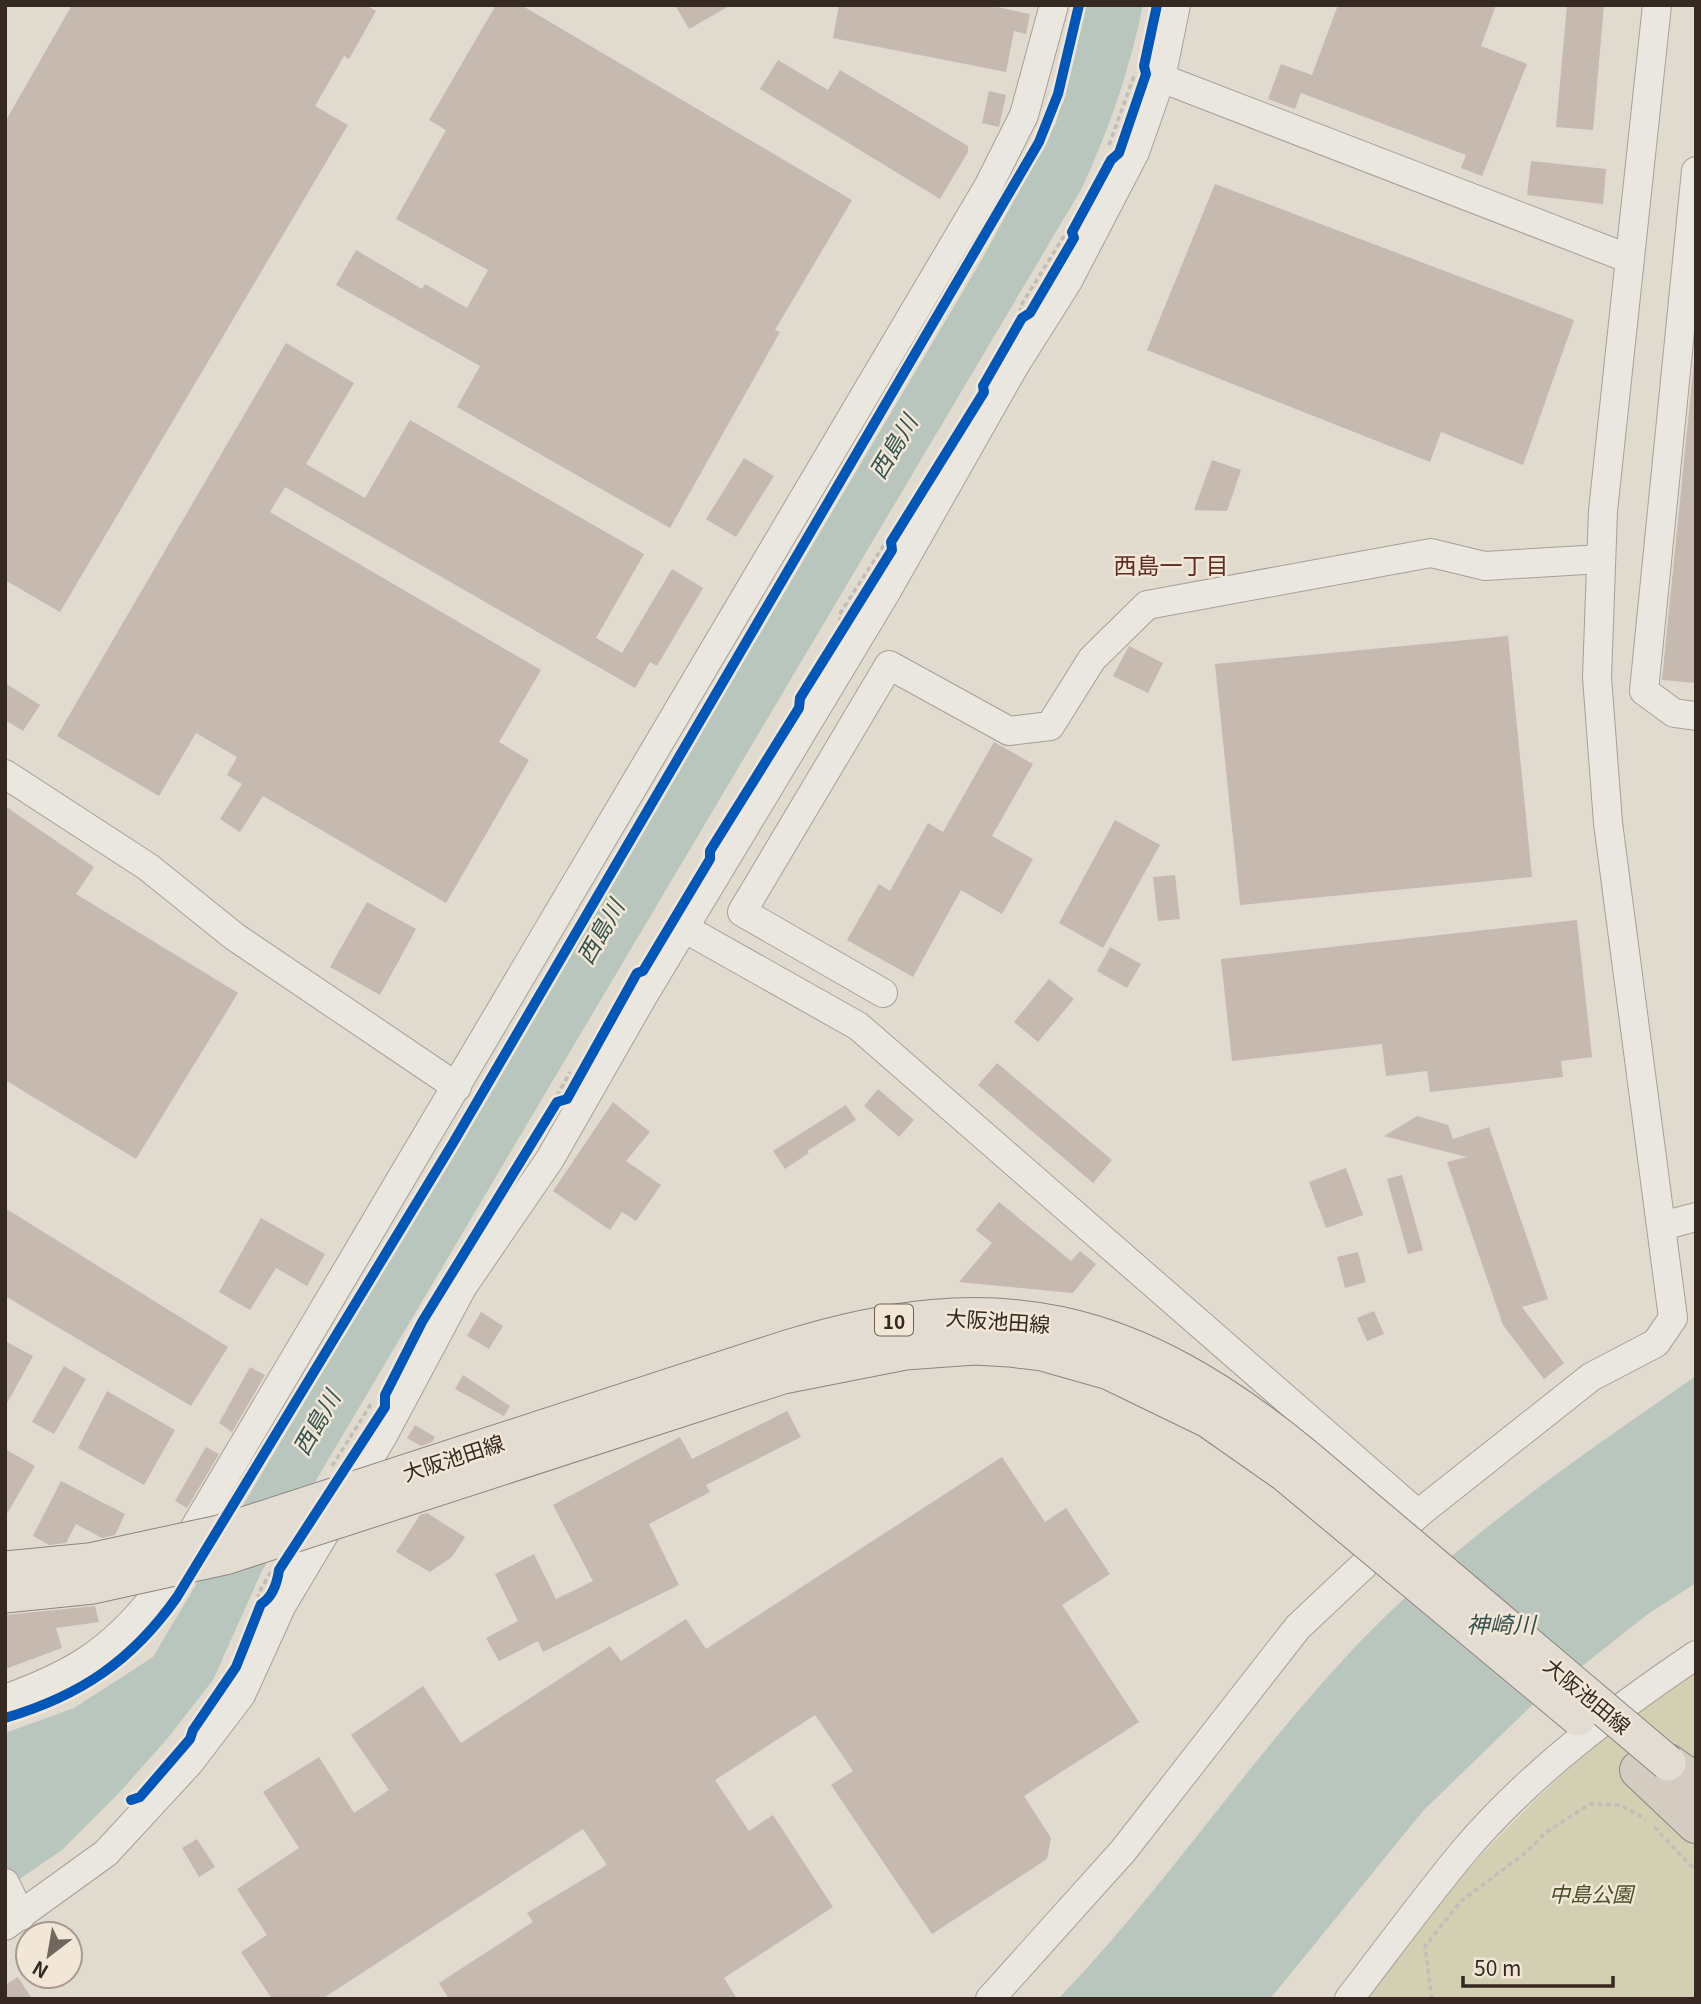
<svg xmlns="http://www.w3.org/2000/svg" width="1701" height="2004" font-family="Georgia,'Noto Sans JP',serif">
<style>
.green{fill:#d2cfb3}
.water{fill:#b9c6bd}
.building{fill:#c5b9b0}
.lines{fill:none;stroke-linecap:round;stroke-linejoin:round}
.minor-casing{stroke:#a7a098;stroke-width:30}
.highway-casing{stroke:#8c857e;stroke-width:40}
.path{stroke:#c2bdb7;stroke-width:3.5;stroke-dasharray:5 3.5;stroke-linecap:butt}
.minor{stroke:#eae7e0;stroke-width:28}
.highway{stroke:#d4cbc1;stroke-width:38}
.major-bridge-casing{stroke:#8c857e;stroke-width:37;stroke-linecap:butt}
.major-bridge{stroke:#e2dcd2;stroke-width:35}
.cycleway-casing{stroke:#f2e7d6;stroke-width:15}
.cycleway{stroke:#0057b8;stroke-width:10}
.labels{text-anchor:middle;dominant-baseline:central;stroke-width:5;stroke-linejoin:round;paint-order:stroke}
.shield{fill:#f2e7d6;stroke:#6e6257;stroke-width:2}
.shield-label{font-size:19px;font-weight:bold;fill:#352921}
.street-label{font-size:21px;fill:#352921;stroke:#f2e7d6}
.park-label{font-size:21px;font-style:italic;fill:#494f29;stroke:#f2e7d6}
.water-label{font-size:23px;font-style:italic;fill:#32534e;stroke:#f2e7d6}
.neighbourhood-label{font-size:23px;fill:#5d2c25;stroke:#f2e7d6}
</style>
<rect width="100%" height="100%" fill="#e1dacf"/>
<!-- green -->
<path class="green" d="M 1696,1671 L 1696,1999 L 1366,1999 C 1393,1963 1420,1923 1450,1889 C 1521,1811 1605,1727 1696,1671 Z"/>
<!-- water -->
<path class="water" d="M 1084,5 L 1143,5 C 1128,75 1111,124 1082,188 L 261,1573 L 213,1680 L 167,1739 L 118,1794 L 62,1850 L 5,1889 L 5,1733 L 74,1708 L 153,1657 L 981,261 L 1056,123 Z
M 1696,1376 L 1696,1583 L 1648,1614 L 1529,1708 L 1423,1811 L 1270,1999 L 1058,1999 C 1165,1888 1250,1758 1356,1646 C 1456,1541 1577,1458 1696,1376 Z"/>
<!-- building -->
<path class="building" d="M 72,5 L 366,5 L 376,11 L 349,59 L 344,56 L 315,106 L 348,125 L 60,612 L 5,580 L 5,122 Z
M 496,5 L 521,5 L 852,200 L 775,330 L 780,332 L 670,528 L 457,407 L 480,366 L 336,285 L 356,250 L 422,289 L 425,284 L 467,308 L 488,270 L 396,219 L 446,130 L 429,120 Z
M 675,5 L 731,5 L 689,29 Z
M 839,5 L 988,5 L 1030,14 L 1026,34 L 1014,31 L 1006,72 L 833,38 Z
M 1338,5 L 1496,5 L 1481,46 L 1527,64 L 1482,176 L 1461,168 L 1466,155 L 1301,93 L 1295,109 L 1268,99 L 1281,64 L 1312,75 Z
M 1567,5 L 1604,5 L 1593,130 L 1556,127 Z
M 778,60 L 828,90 L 840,70 L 968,146 L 968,152 L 940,199 L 760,89 Z
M 989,91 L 1006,95 L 999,127 L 982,123 Z
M 1531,161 L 1606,169 L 1603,204 L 1527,195 Z
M 1215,184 L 1574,320 L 1523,465 L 1441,432 L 1430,462 L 1147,350 Z
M 1696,341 L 1696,683 L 1662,680 Z
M 286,343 L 354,383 L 306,464 L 365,498 L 410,420 L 644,554 L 596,638 L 622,653 L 672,569 L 703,588 L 657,666 L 650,662 L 635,688 L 285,487 L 270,512 L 541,670 L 499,742 L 529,760 L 446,903 L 263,796 L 240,832 L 220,819 L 242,784 L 227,775 L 237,757 L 196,733 L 159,796 L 57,736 Z
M 744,458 L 774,476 L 736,537 L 706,519 Z
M 1212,460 L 1241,470 L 1227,511 L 1194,510 Z
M 1508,636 L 1532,877 L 1240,905 L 1215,664 Z
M 1129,646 L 1163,663 L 1148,693 L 1113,676 Z
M 5,683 L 40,705 L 23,731 L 5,720 Z
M 994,742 L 1033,764 L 992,836 L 1033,859 L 1002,914 L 961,890 L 913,977 L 847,940 L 879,884 L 890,891 L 928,823 L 943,832 Z
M 5,806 L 94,867 L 76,894 L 238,993 L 136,1159 L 5,1080 Z
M 1115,820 L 1160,845 L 1103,948 L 1059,923 Z
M 1175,875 L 1180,919 L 1158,921 L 1153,877 Z
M 367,902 L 416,929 L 380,995 L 330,967 Z
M 1577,920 L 1592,1057 L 1561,1061 L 1563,1077 L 1430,1092 L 1427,1071 L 1386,1076 L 1382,1044 L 1232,1061 L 1221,959 Z
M 1110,947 L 1141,964 L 1127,988 L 1097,971 Z
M 1049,979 L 1074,999 L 1038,1042 L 1014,1022 Z
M 997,1063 L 1112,1160 L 1093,1183 L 978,1085 Z
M 878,1089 L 914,1120 L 899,1137 L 864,1106 Z
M 613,1102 L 650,1132 L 626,1161 L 661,1185 L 636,1221 L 622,1212 L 610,1230 L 553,1191 Z
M 846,1105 L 856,1120 L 807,1151 L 809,1153 L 785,1169 L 773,1151 Z
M 1417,1116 L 1448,1125 L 1453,1139 L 1489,1127 L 1548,1299 L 1522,1307 L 1564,1363 L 1544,1379 L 1503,1325 L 1447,1162 L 1467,1157 L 1384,1136 Z
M 1346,1168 L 1363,1215 L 1326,1228 L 1309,1182 Z
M 1402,1175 L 1423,1250 L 1408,1254 L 1387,1179 Z
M 999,1202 L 1071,1261 L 1080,1251 L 1096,1264 L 1073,1293 L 959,1282 L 992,1243 L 976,1230 Z
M 5,1208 L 228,1347 L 191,1406 L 5,1296 Z
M 261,1218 L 325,1254 L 307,1286 L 276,1268 L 250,1310 L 219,1292 Z
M 1358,1252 L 1366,1282 L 1345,1288 L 1337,1257 Z
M 1374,1311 L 1384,1334 L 1367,1341 L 1357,1318 Z
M 481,1312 L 503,1326 L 489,1349 L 467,1336 Z
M 5,1341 L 33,1356 L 5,1407 Z
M 64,1366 L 86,1379 L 54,1434 L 32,1422 Z
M 250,1367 L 265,1375 L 232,1432 L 219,1423 Z
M 463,1375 L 510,1406 L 504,1416 L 455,1389 Z
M 107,1391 L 175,1430 L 144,1485 L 78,1448 Z
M 787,1411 L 801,1437 L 706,1485 L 710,1492 L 649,1524 L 679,1585 L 543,1652 L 538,1641 L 499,1661 L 486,1638 L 518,1621 L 495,1574 L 534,1554 L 556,1599 L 593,1581 L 553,1505 L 680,1437 L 692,1459 Z
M 415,1425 L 435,1437 L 432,1442 L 421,1446 L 407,1438 Z
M 206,1447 L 219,1454 L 187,1508 L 175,1501 Z
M 5,1449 L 35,1466 L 5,1517 Z
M 1002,1457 L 1045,1522 L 1066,1508 L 1110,1574 L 1062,1605 L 1139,1722 L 1024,1796 L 1051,1838 L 1047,1859 L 932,1934 L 831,1785 L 853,1771 L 815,1715 L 715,1780 L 749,1831 L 773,1815 L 833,1907 L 724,1978 L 737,1999 L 449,1999 L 439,1983 L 533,1922 L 527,1913 L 607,1865 L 583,1829 L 322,1999 L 272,1999 L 241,1952 L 267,1935 L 237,1889 L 299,1848 L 263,1792 L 319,1757 L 354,1813 L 389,1790 L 351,1735 L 423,1686 L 461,1743 L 610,1646 L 621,1661 L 686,1619 L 706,1649 Z
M 61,1481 L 125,1514 L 115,1535 L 102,1538 L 76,1524 L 66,1543 L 49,1545 L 33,1536 Z
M 427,1513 L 465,1537 L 452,1557 L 430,1572 L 396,1552 L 420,1515 Z
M 95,1606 L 99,1622 L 56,1628 L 62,1648 L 5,1669 L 5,1615 Z
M 197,1839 L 215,1867 L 199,1877 L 182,1848 Z
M 18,1977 L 32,1999 L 5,1999 L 5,1985 Z"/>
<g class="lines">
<!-- minor casing -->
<g class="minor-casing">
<path id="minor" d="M 1161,78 L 1630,259
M 1696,171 L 1644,691 L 1674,713 L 1696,716
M 5,774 L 148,867 L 235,937 L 457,1087
M 684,928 L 858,1026 L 1418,1514
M 883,993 L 742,912 L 889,665 L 1009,731 L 1050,726 L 1092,659 L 1147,605 L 1431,553 L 1485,566 L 1601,559
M 1662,1226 L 1696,1217
M 5,1699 C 71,1675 109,1653 153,1598 L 988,187 L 1024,115 L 1054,5
M 5,1883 L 21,1916
M 5,1926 L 106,1853 L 190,1762 L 241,1695 L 282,1605 L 384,1434 L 463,1286 L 550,1159 L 642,998 L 885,594 L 1015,365 L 1068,281 L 1135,152 L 1161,78 L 1176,5
M 990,1999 L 1123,1851 L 1298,1627 L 1418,1514 L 1591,1377 L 1656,1343 L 1673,1318 L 1608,823 L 1597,677 L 1603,511 L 1657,5
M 1349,1999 C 1387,1950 1424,1899 1464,1851 C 1529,1774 1613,1711 1696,1655"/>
</g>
<!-- highway casing -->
<g class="highway-casing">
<path id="highway" d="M 1668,1763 L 1696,1783
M 1639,1770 L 1696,1824"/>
</g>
<!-- path -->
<path class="path" d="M 1051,111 L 1076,21
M 1109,145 L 1135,73
M 1021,313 L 1020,307 L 1064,236
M 841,622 L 839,615 L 884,545
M 557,1096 L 570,1072
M 449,1149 L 468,1117
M 332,1466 L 371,1404
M 259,1599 L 258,1594 L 271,1572
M 1654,1827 L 1696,1871
M 1432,1999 L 1425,1946 L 1461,1901 L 1528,1851 L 1545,1833 L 1590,1804 L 1620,1805 L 1646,1819"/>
<!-- minor -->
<use href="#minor" class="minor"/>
<!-- highway -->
<use href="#highway" class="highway"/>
<!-- major-bridge casing -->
<g class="major-bridge-casing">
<path id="major-bridge" d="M 5,1569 L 89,1561 L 219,1533 L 787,1348 C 999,1282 1134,1316 1304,1455 L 1668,1763
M 5,1595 L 93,1586 L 225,1557 L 783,1376 L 905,1352 L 975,1347 L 1009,1349 L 1042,1353 L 1109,1372 L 1208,1420 L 1285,1474 L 1578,1718"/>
</g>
<!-- major-bridge -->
<use href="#major-bridge" class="major-bridge"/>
<!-- cycleway casing -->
<g class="cycleway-casing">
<path id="cycleway" d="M 5,1718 C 80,1696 132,1661 177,1597 L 453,1143 L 1039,142 L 1058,94 L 1079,5
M 131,1800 L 140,1797 L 190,1739 L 193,1730 L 236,1667 L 261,1604 C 273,1597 277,1584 279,1570 L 385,1407 L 385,1395 L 422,1322 L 557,1102 L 567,1099 L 637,973 L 643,971 L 710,859 L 710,851 L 799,708 L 800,698 L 892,550 L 891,542 L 984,392 L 983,386 L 1022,318 L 1030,313 L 1074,238 L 1072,232 L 1111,160 L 1119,153 L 1146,74 L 1144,66 L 1157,5"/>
</g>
<!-- cycleway -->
<use href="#cycleway" class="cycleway"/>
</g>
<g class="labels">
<!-- shield labels -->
<rect class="shield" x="875" y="1304.5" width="38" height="31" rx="5"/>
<g class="shield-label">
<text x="894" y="1320">10</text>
</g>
<!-- street labels -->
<g class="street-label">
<text transform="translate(998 1320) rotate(4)">大阪池田線</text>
<text transform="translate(453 1457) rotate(-18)">大阪池田線</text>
<text transform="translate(1588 1695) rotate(40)">大阪池田線</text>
</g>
<!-- park labels -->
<g class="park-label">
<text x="1591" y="1893">中島公園</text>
</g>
<!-- water labels -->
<g class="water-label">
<text transform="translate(892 446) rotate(-59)">西島川</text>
<text transform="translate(599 931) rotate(-60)">西島川</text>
<text transform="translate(315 1422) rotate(-60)">西島川</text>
<text x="1501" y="1623">神崎川</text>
</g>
<!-- neighbourhood labels -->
<g class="neighbourhood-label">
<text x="1171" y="564">西島一丁目</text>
</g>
</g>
<!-- border -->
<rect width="1701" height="2004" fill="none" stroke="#352921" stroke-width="14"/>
<!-- north arrow -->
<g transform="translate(49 1955) rotate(211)"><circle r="33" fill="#f2e7d6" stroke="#a69b8e" stroke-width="2"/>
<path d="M0-5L12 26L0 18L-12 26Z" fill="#71675e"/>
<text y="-10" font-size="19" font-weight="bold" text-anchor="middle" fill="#352921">N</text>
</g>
<!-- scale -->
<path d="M1463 1976v10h150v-10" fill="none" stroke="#352921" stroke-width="3.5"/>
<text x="1474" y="1976" font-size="21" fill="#352921" stroke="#f2e7d6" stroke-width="5" paint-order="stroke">50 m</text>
</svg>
